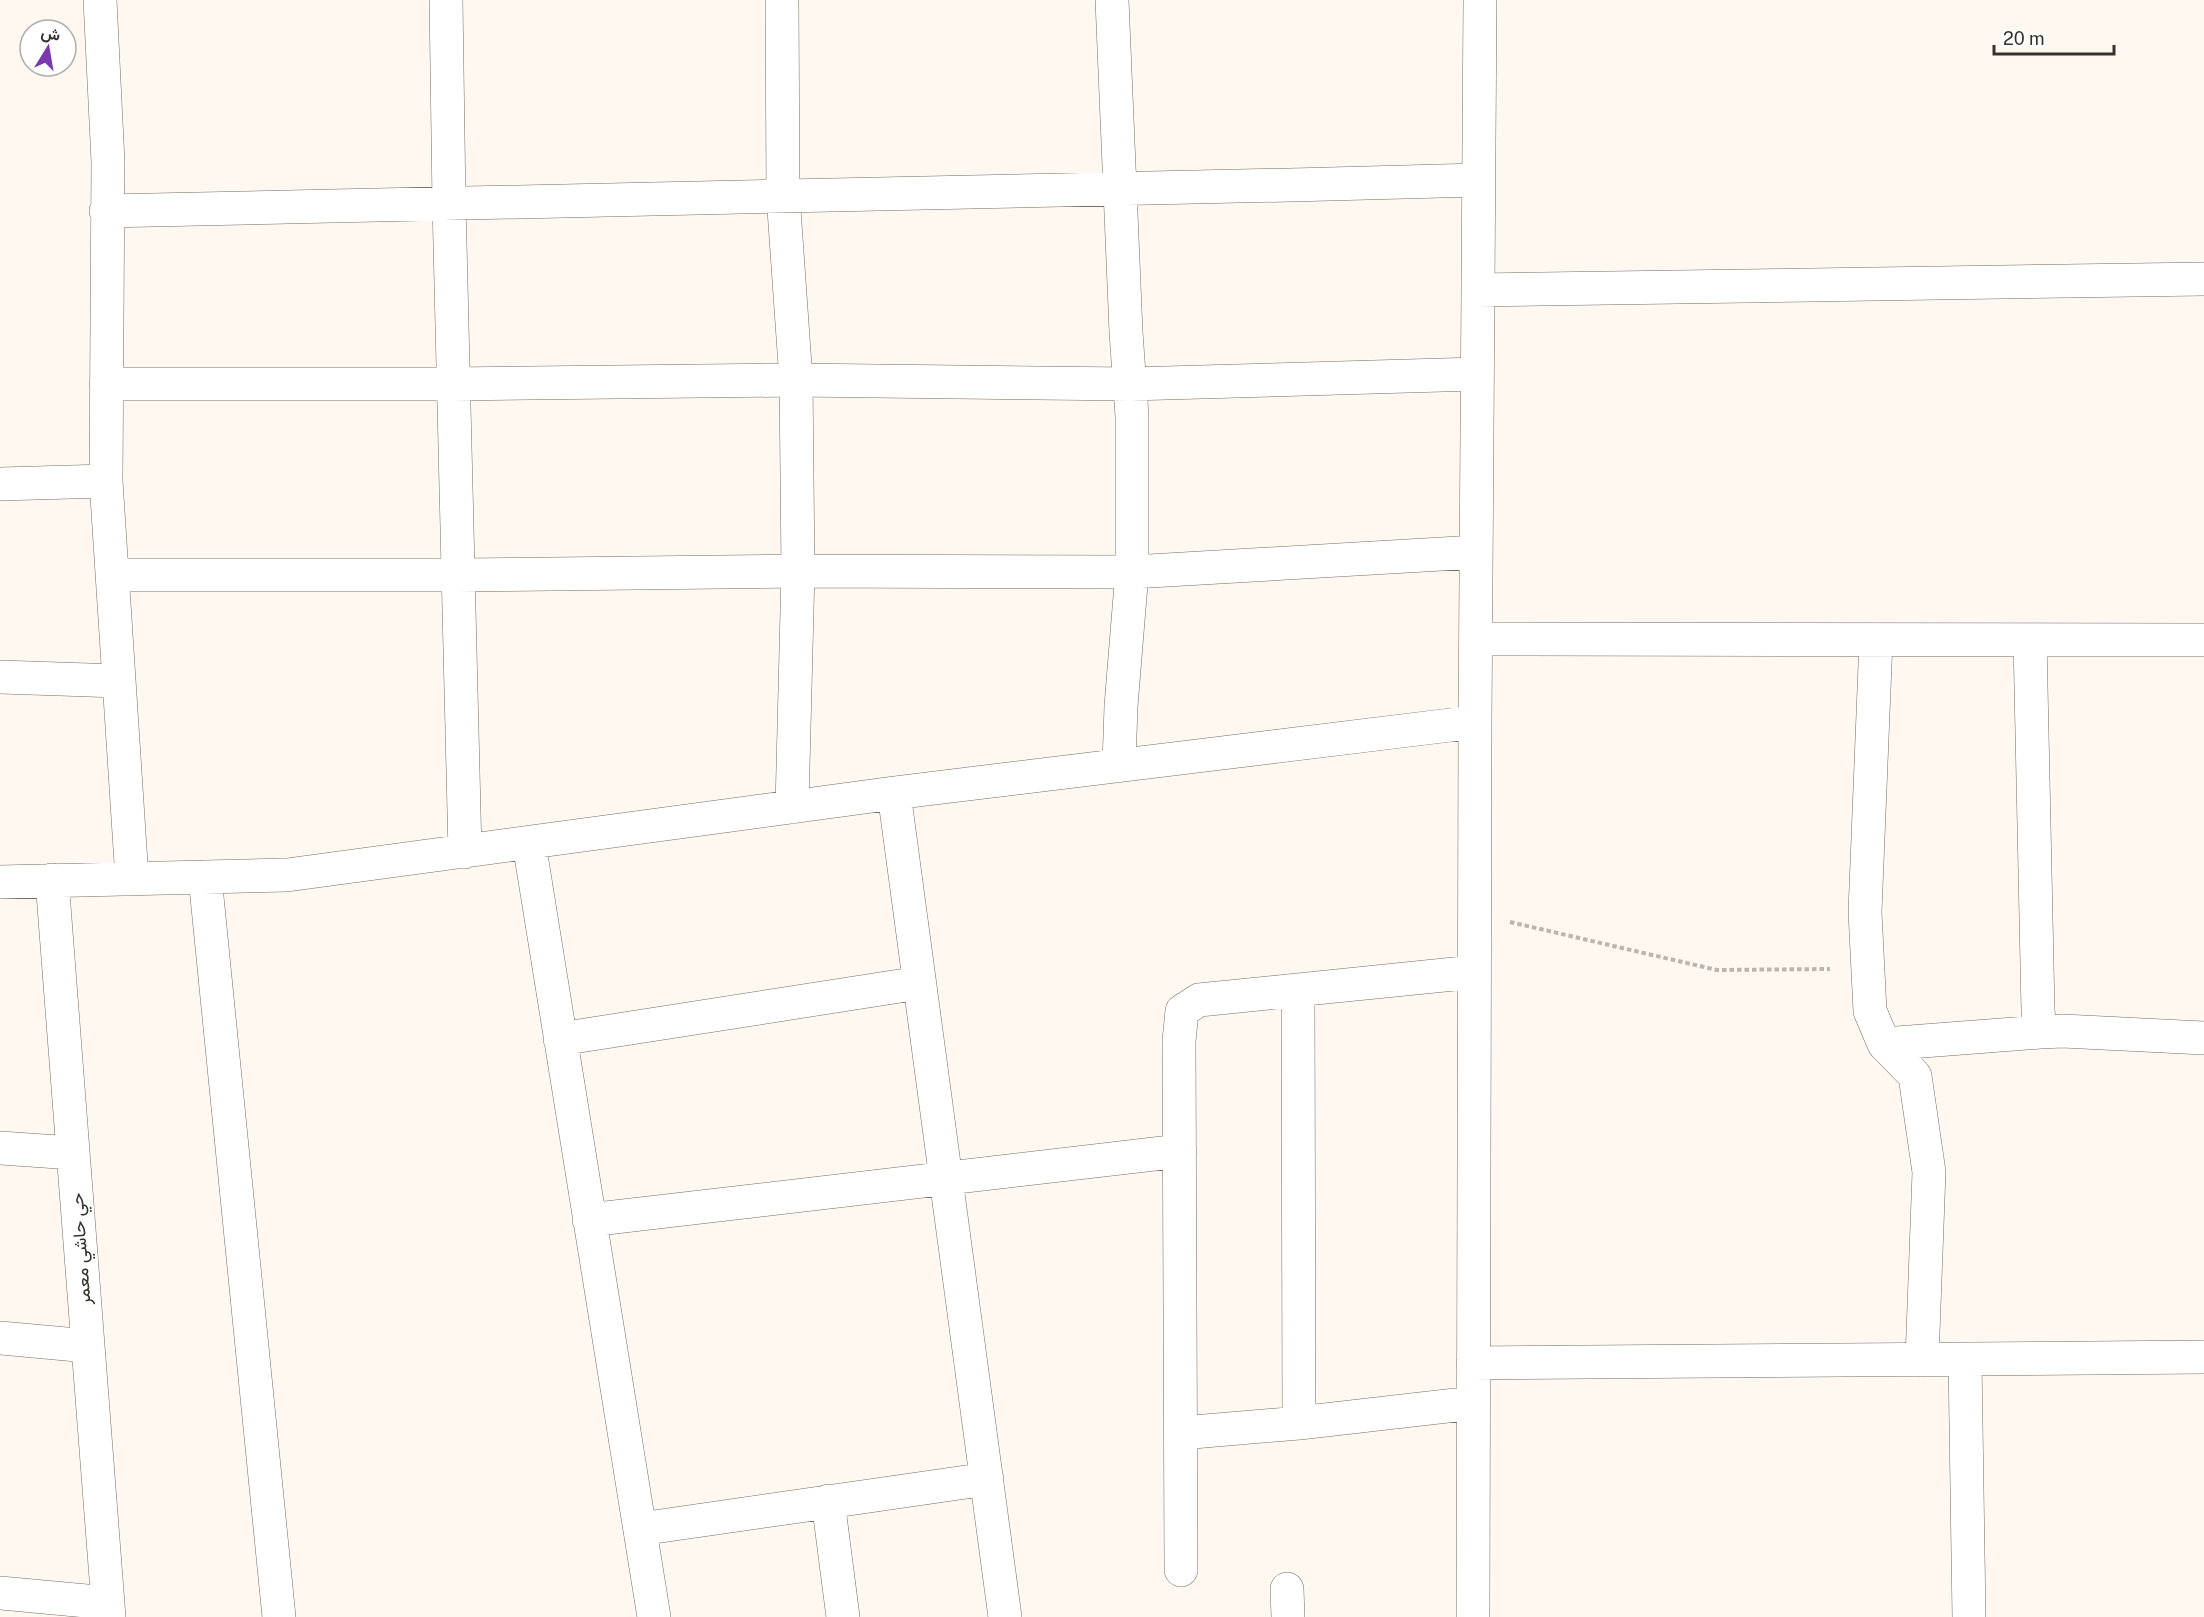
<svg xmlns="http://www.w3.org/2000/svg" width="2204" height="1617" font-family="'Public Sans',Vazirmatn,sans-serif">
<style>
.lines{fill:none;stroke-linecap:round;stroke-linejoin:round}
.street-casing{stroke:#746e64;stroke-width:34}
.path{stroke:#bab5ae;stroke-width:4;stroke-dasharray:4.5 3;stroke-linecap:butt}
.street{stroke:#fff;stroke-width:33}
.labels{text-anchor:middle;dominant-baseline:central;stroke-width:4.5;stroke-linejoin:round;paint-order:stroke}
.street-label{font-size:18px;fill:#35322e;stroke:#fff}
</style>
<rect width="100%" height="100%" fill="#fef8f0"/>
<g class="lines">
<!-- street casing -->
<g class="street-casing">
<path id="street" d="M 100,0 L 108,162 L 106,481 L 132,879
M 446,0 L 449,203 L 465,852
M 782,0 L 783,195 L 796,380 L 798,571 L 792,807
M 1112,0 L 1126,332 L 1132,416 L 1132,572 L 1121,706 L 1119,765
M 106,211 C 564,200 1021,193 1478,180
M 1479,290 L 2204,279
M 106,384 L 453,384 L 796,380 L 1130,384 L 1477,374
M 0,484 L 106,481
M 112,575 L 458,575 L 798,571 L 1132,572 L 1476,552
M 1476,639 L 2204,640
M 1876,640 L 1865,912 L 1870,1011 L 1884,1044 L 1915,1076 L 1929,1172 L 1922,1360
M 2030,640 L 2038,1010 L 2040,1032 L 2063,1031 L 2204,1038
M 0,677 L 119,681
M 894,793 L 1005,1617
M 529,843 L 654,1617
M 205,877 L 279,1617
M 52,880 L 109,1617
M 0,882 L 287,875 L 894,793 L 1475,722
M 1298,990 L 1299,1423
M 560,1039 L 919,983
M 1884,1044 L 2040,1032
M 0,1148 L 73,1153
M 589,1220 L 1180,1151
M 0,1338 L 88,1346
M 1965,1360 L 1969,1617
M 1473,1363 L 2204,1357
M 1181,1433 L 1299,1423 L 1473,1403
M 828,1501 L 843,1617
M 640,1529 L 987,1479
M 1181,1570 L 1179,1041 L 1182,1011 L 1199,1000 L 1474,972
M 1287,1589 L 1288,1617
M 0,1593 L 108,1603
M 1473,1617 L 1475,722 L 1480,0"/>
</g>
<!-- path -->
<path class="path" d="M 1510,922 L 1717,970 L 1830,969"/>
<!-- street -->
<use href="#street" class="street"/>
</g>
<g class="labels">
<!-- street labels -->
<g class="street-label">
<text transform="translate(80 1249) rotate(-94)">حي حاشي معمر</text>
</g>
</g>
<!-- north arrow -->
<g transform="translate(48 48) rotate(11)"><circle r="28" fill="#ffffff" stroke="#aeadab" stroke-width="1.5"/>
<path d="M0-4.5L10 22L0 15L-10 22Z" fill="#793aaf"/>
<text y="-9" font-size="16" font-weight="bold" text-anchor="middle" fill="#35322e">ش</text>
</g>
<!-- scale -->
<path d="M1994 45v9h120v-9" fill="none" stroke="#35322e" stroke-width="3"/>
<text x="2003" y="45" font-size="18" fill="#35322e" stroke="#ffffff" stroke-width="4.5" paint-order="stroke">20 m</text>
</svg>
